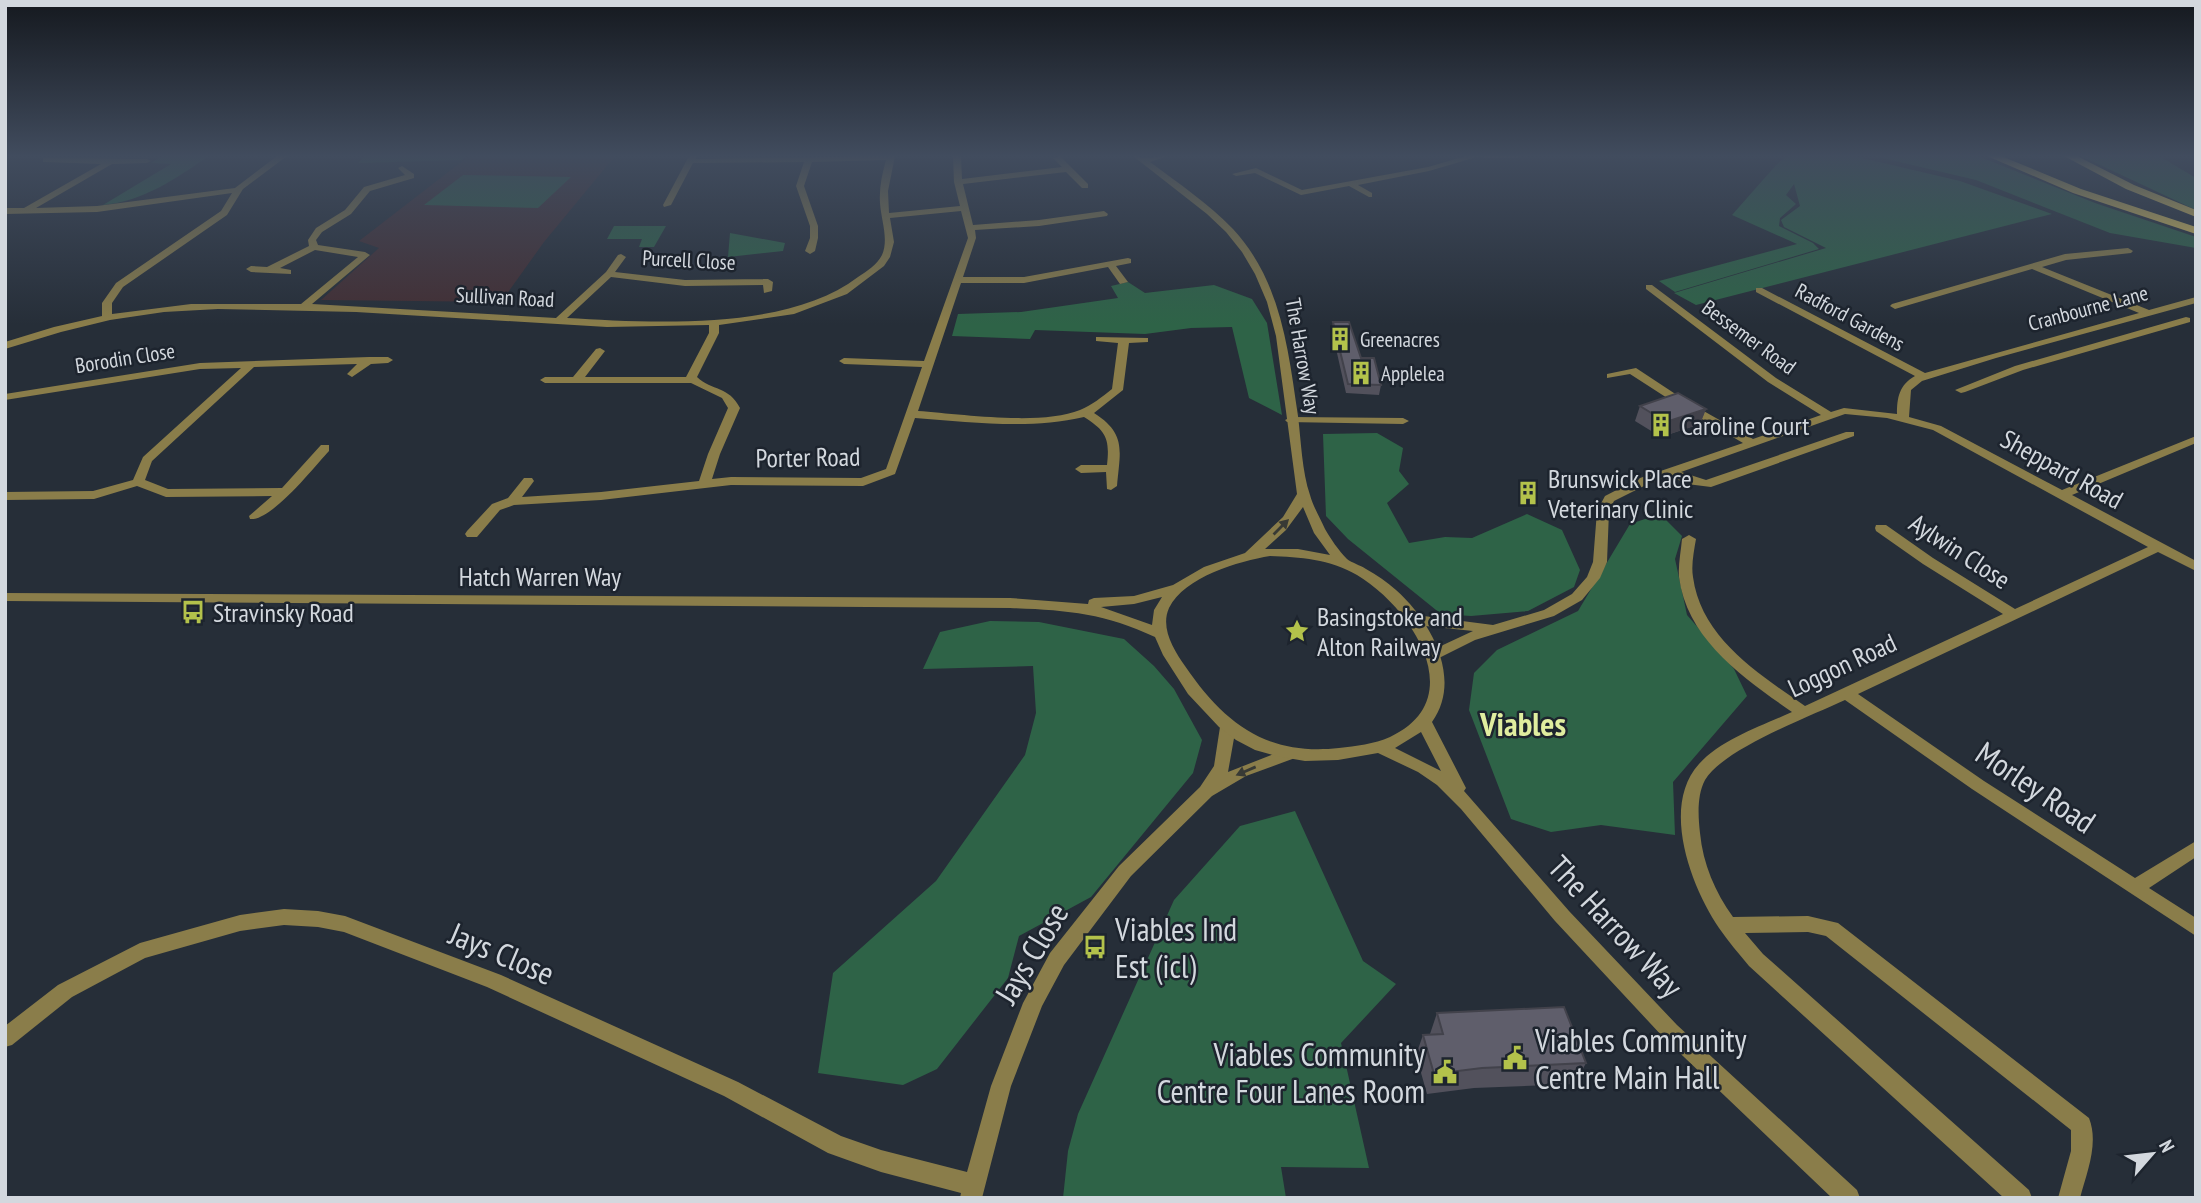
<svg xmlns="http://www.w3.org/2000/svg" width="2201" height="1203" font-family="'PT Sans Narrow',sans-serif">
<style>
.education{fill:#422e33}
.green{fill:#2e6347}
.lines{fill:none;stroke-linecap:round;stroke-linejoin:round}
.minor{fill:#8a7d4a;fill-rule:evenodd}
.tertiary{fill:#8a7d4a;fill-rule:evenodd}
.primary{fill:#e9cc5c;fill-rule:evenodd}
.wall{fill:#52515c}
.shaded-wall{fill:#42424b}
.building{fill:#5f5e6b;stroke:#42424b;stroke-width:2}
.oneway{fill:#383a35}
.labels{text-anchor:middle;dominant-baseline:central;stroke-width:5;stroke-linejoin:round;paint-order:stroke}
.far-street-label{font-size:21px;fill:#d3d8de;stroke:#1d242e}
.far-poi-label{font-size:21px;fill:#d3d8de;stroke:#1d242e;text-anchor:start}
.poi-label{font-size:26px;fill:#d3d8de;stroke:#1d242e;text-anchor:start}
.street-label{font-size:26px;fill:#d3d8de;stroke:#1d242e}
.near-street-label{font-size:32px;fill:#d3d8de;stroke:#1d242e}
.near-poi-label{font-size:32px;fill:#d3d8de;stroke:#1d242e;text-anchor:start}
.district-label{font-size:33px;font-weight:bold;fill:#e0ed9f;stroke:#1d242e}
</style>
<rect width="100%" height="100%" fill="#262e38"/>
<!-- education -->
<path class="education" d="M 469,156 L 615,156 L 544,242 L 501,302 L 321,300 L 379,248 L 359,241 Z"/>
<!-- green -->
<path class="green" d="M 162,156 L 209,156 C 175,179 144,201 103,205 L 171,164 L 151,163 Z
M 365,156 L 466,156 L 462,160 L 358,163 Z
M 1787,156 L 1852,156 L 1875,161 L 1960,181 L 2052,214 L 1696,305 L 1674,293 L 1826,248 L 1784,227 L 1781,220 L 1800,206 L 1794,184 L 1786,195 L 1796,204 L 1780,218 L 1779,226 L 1813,243 L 1819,249 L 1675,292 L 1659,281 L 1797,244 L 1732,215 L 1777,164 Z
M 1874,156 L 1978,156 L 2095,203 L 2196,237 L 2196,248 L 2110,233 L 1976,180 Z
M 2081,156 L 2159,156 L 2196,178 L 2196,210 Z
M 463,175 L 571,177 L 538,208 L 424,205 Z
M 614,226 L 666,226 L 654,247 L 639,247 L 642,239 L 607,239 Z
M 730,233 L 785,243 L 783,251 L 728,257 Z
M 1128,282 L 1145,293 L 1214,285 L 1252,299 L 1267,323 L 1282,415 L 1249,398 L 1232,327 L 1191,328 L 1145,334 L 1035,330 L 1030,339 L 952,336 L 958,314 L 1021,312 L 1118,298 L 1111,286 Z
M 1377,433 L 1403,448 L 1399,471 L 1409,484 L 1387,503 L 1409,543 L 1445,537 L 1472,538 L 1527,514 L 1562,530 L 1580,570 L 1574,587 L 1528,611 L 1471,616 L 1441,614 L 1348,539 L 1326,516 L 1323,434 Z
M 1660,514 L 1682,536 L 1675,559 L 1687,615 L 1734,669 L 1747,696 L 1673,782 L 1675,835 L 1601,825 L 1551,832 L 1511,819 L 1469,710 L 1474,673 L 1497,650 L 1578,611 L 1630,524 Z
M 990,621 L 1039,622 L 1124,639 L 1154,666 L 1174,689 L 1202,740 L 1193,773 L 1091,897 L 1019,936 L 1008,978 L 937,1069 L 903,1085 L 818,1073 L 833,973 L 936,881 L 1025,755 L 1036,713 L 1033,666 L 923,669 L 940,632 Z
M 1295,811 L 1363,961 L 1396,984 L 1341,1043 L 1369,1168 L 1281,1167 L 1286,1198 L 1063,1198 L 1068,1151 L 1078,1114 L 1174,900 L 1240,826 Z"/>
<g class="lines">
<!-- minor -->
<path class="minor" d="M 277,156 L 287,156 L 243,189 L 227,215 L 123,287 L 112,303 L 112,314 L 191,304 L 301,304 L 358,257 L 315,250 L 280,268 L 291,270 L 291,274 L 251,272 L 246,269 L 251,266 L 267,267 L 309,246 L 308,240 L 316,228 L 345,210 L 364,187 L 405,175 L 398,168 L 402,166 L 414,174 L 414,178 L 370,191 L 351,214 L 322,232 L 316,240 L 318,245 L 365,252 L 370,255 L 312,304 L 556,318 L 606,272 L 618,255 L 621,254 L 626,257 L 615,272 L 685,280 L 768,279 L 773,282 L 772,291 L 764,293 L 763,285 L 685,286 L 611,277 L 567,318 C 654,323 787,331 858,277 C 867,271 877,265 882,255 C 889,239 881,220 880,203 C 879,188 882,174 886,160 L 812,162 L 804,186 L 818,226 L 818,238 L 815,251 L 810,254 L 805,251 L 810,238 L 810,226 L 796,186 L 804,162 L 693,163 L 671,205 L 664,207 L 663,205 L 689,156 L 697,156 L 696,159 L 895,156 L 888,191 L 889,213 L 960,206 L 954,182 L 953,156 L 961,156 L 962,179 L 1062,167 L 1053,158 L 1060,156 L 1088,184 L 1088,188 L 1082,188 L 1066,172 L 963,184 L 973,225 L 1039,220 L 1104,211 L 1108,214 L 1107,216 L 1039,226 L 975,230 L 976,238 L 963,277 L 1024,277 L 1128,258 L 1131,259 L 1131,263 L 1116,266 L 1128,282 L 1120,284 L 1108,267 L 1024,283 L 961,283 L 918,411 C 961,414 1041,426 1080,410 C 1092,405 1102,397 1112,389 L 1118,343 L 1096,341 L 1096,337 L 1148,338 L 1148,342 L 1129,343 L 1123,390 L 1094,413 C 1127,434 1120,451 1117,486 L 1111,490 L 1107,489 L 1106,472 L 1081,473 L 1075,469 L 1081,465 L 1107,465 C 1110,438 1106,431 1084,417 C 1029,430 971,422 915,418 L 895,474 L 863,486 L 731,485 L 601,500 L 514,505 L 500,510 L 477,537 L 467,537 L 465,534 L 467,531 L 492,504 L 508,498 L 524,478 L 532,478 L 534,481 L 522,497 L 601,492 L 699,481 L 708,454 L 728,408 L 722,398 L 691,383 L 545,383 L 540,380 L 545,377 L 573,377 L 596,349 L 600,348 L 605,351 L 585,377 L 686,377 L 709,333 L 709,325 L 607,327 L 356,312 L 218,309 L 164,312 L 110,320 L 61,332 L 5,349 L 5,342 L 54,327 L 102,316 L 102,303 L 116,283 L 221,211 L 232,193 L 97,212 L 5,214 L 5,208 L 24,208 L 101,164 L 46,162 L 43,162 L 43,158 L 147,159 L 151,161 L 147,163 L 112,164 L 36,208 L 97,206 L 235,188 ZM 961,211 L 968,238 L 924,361 L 844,358 L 839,361 L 844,364 L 922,367 L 886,469 L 861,478 L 731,477 L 712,479 L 720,454 L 740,408 C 729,386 712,391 697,377 L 719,333 L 719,325 L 794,314 L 847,294 L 884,266 L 890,257 L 894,242 L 890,218 Z
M 1466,156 L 1480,156 L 1429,171 L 1358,185 L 1372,193 L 1372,197 L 1369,197 L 1349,186 L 1301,195 L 1255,173 L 1236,176 L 1232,174 L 1256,168 L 1302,190 L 1428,167 Z
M 1480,156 L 1522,156 L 1518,158 L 1484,158 Z
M 2128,248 L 2133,251 L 2131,253 L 2066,260 L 2042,267 L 2149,310 L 2196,297 L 2196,303 L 1996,358 L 1922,381 L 1911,390 L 1909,417 L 1941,426 L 2062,490 L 2196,436 L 2196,443 L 2072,495 L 2196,561 L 2196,571 L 2158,552 L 1858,694 L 1984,781 L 2135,878 L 2196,841 L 2196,857 L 2149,888 L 2196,918 L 2196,936 L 1972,789 L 1845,700 C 1811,716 1723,749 1705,780 C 1697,795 1698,816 1700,833 C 1703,864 1715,892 1733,917 L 1808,916 L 1838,923 L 2089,1118 C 2099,1143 2087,1172 2080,1198 L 2058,1198 L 2071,1151 L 2071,1130 L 1826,936 L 1808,932 L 1745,933 L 1763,954 L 2029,1190 L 2032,1198 L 2004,1198 L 1749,966 C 1739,954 1728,941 1719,928 C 1692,888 1660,807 1699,764 C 1722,739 1762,726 1792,712 C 1745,679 1687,640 1679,577 C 1678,565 1681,551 1682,539 L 1689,535 L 1696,539 C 1694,551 1691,565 1693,577 C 1701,638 1759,674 1805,706 L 2003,614 L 1923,564 L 1876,531 L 1875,528 L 1876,525 L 1886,525 L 1933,558 L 2015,609 L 2148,547 L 1933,430 L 1887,418 L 1845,414 L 1681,472 L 1706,480 L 1846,432 L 1854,432 L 1854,436 L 1711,487 L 1687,484 L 1670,476 L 1648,484 L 1614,501 L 1609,511 L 1607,562 L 1600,578 L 1582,600 L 1554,616 L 1475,640 L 1433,661 L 1426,656 L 1428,652 L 1473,631 L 1416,625 L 1409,620 L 1416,615 L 1493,625 L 1544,610 L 1572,594 L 1587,577 L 1593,562 L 1597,511 L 1605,496 L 1640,478 L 1743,443 L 1678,405 L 1630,374 L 1607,378 L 1607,374 L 1636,368 L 1686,401 L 1753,439 L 1821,415 L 1768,382 L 1646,289 L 1646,285 L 1652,285 L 1776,378 L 1831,412 L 1844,408 L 1897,414 C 1897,398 1899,385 1915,376 L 1756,292 L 1756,288 L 1762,288 L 1925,373 L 2139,313 L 2032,269 L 1895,309 L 1890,306 L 1892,304 L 2065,254 Z
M 2186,317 L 2190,318 L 2190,322 L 2023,370 L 1965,392 L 1961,393 L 1955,390 L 2015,366 Z
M 369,357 L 388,357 L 393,360 L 388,363 L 371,364 L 352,377 L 347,374 L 357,364 L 254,367 L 152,461 L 145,480 L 168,489 L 282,488 L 321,445 L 329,445 L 329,451 C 315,466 271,522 250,519 L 249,516 L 272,496 L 166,497 L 137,486 L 94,499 L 5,500 L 5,492 L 93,491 L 133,480 L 143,457 L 241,368 L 200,369 L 5,400 L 5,394 L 200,363 Z
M 1291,417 L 1403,418 L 1409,421 L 1403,424 L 1287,422 L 1285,420 Z
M 1228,721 L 1234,723 L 1236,727 L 1228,772 L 1289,748 L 1295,750 L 1297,754 L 1295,758 L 1246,776 L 1212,796 L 1131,876 L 1064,965 L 1042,1006 L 1011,1086 L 982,1198 L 960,1198 L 961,1193 L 881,1172 L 828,1153 L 724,1096 L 487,987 L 344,932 L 318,927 L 284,925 L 240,931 L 145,958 L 72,997 L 12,1045 L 5,1047 L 5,1026 L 58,985 L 140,943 L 240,915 L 284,909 L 318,911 L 345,916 L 501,975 L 738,1082 L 841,1136 L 881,1150 L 967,1172 L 991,1086 L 1023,1003 L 1050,953 L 1119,866 L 1200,787 L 1214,766 L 1220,727 L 1222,723 Z"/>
<!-- tertiary -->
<path class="tertiary" d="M 1133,156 L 1145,158 L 1168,156 L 1150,162 C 1178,183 1208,203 1233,229 C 1281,281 1288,348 1298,416 C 1301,440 1302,472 1310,495 C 1313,506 1320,518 1325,529 C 1330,538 1339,551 1347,559 C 1352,563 1360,565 1366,569 C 1377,575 1387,582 1396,590 C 1431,621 1463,679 1432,722 L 1466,788 L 1464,791 L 1569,911 L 1677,1025 L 1857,1190 L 1860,1198 L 1832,1198 L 1663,1037 L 1555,921 L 1461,809 L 1437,785 L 1418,772 L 1378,753 L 1338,760 L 1305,761 L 1276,756 L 1255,750 L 1236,740 L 1219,727 L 1188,694 L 1163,655 L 1155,637 C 1104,613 1066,610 1010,608 L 5,601 L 5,593 L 1010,598 L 1088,604 L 1089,600 L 1094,598 L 1134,596 L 1173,585 L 1204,567 L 1245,553 L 1283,517 L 1297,494 L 1276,336 L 1267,302 L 1255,274 L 1242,252 L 1226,232 L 1207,214 ZM 1303,507 L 1314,533 L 1330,555 L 1298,549 L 1265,549 L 1286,530 ZM 1270,556 C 1300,557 1330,559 1357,575 C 1411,607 1472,699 1390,737 C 1374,744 1356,746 1339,748 C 1266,756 1224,723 1185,666 C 1174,650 1160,628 1169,608 C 1184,577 1239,561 1270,556 ZM 1162,597 L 1154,610 L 1152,625 L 1101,607 L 1134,604 ZM 1421,732 L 1441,771 L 1395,748 Z"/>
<!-- primary -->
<path class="primary" d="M 1987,156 L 2001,156 L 2081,189 L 2196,227 L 2196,234 L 2073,193 Z
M 2064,156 L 2077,156 L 2134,185 L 2196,210 L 2196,217 L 2126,189 Z"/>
</g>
<!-- wall -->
<path class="wall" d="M 1333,322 L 1381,385 L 1379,395 L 1346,393 L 1332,331 Z
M 1640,406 L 1706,409 L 1700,424 L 1661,437 L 1635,421 Z
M 1437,1013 L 1586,1063 L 1575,1084 L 1474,1088 L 1427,1094 L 1416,1055 L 1423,1035 L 1430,1034 Z"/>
<!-- shaded-wall -->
<path class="shaded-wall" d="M 1706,409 L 1700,424 L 1661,437 L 1666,422 Z"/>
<!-- building -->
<path class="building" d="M 1333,322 L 1349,322 L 1361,358 L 1374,358 L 1381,385 L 1348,384 Z
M 1678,393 L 1706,409 L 1666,422 L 1640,406 Z
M 1564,1007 L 1586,1063 L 1482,1068 L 1434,1074 L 1423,1035 L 1443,1034 L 1437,1013 Z"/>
<!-- one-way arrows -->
<defs><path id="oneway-solid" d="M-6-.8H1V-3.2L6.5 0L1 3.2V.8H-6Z" transform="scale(1.75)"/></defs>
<g class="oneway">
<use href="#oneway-solid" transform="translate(1281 527) rotate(-45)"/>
<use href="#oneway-solid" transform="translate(1246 771) rotate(157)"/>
</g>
<!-- sky -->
<linearGradient id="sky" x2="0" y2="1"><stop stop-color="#15191f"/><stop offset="0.48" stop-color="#414c5e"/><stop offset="1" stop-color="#414c5e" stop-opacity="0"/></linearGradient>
<rect width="2201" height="325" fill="url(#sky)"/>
<!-- icons -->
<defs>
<g id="building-bare" transform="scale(1.89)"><path d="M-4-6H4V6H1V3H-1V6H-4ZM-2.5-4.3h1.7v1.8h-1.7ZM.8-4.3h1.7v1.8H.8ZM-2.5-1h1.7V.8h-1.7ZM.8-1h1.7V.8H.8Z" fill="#b3c24b" stroke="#1d242e" stroke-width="2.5" paint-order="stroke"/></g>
<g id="bus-bare" transform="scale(1.89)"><path d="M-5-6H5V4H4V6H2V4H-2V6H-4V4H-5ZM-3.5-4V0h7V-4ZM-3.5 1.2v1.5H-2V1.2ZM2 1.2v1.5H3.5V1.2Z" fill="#b3c24b" stroke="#1d242e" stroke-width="2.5" paint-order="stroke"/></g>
<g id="sight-bare" transform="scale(1.89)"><path d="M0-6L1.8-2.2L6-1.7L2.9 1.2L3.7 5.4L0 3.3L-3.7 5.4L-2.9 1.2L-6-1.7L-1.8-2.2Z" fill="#b3c24b" stroke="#1d242e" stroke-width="2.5" paint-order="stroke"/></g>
<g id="civic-bare" transform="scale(1.89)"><path d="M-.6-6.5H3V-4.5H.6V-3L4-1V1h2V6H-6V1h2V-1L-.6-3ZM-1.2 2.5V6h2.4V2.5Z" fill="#b3c24b" stroke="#1d242e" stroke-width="2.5" paint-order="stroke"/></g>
</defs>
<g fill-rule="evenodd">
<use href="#building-bare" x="1340" y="339"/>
<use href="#building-bare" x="1361" y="373"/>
<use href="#building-bare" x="1661" y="425"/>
<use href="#building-bare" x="1528" y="493"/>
<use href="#bus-bare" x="193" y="612"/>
<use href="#sight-bare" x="1297" y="631"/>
<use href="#bus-bare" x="1095" y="947"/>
<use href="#civic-bare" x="1515" y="1058"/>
<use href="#civic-bare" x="1445" y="1072"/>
</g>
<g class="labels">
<!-- far-street labels -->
<g class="far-street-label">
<text transform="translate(689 260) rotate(3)">Purcell Close</text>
<text transform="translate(505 297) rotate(3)">Sullivan Road</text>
<text transform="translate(2088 308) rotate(-15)">Cranbourne Lane</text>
<text transform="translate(1850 317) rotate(28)">Radford Gardens</text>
<text transform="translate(1749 337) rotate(36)">Bessemer Road</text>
<text transform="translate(1303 356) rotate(80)">The Harrow Way</text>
<text transform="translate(125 358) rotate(-9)">Borodin Close</text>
</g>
<!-- far-poi labels -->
<g class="far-poi-label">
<text x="1360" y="339">Greenacres</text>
<text x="1381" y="373">Applelea</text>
</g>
<!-- poi labels -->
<g class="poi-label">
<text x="1681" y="425">Caroline Court</text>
<text x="1548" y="478">Brunswick Place<tspan x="1548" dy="30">Veterinary Clinic</tspan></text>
<text x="213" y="612">Stravinsky Road</text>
<text x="1317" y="616">Basingstoke and<tspan x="1317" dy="30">Alton Railway</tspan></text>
</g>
<!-- street labels -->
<g class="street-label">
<text transform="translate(808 457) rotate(-1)">Porter Road</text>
<text transform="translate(2062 469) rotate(29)">Sheppard Road</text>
<text transform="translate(1960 551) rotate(33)">Aylwin Close</text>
<text x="540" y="576">Hatch Warren Way</text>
<text transform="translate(1842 665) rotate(-25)">Loggon Road</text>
</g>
<!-- near-street labels -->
<g class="near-street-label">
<text transform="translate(2036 787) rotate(34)">Morley Road</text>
<text transform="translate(1616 926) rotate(47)">The Harrow Way</text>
<text transform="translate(502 953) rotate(23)">Jays Close</text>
<text transform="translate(1031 953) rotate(-59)">Jays Close</text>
</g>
<!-- near-poi labels -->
<g class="near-poi-label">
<text x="1115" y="929">Viables Ind<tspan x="1115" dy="37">Est (icl)</tspan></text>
<text x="1535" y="1040">Viables Community<tspan x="1535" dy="37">Centre Main Hall</tspan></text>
<text x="1425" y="1054" text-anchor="end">Viables Community<tspan x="1425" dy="37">Centre Four Lanes Room</tspan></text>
</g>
<!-- district labels -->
<g class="district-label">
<text x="1523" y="723">Viables</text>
</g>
</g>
<!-- border -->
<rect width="2201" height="1203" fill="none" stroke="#d3d8de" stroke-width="14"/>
<!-- north arrow -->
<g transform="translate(2152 1154) rotate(62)" stroke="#1d242e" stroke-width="5" paint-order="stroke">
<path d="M0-5L12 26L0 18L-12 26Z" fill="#d3d8de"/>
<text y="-10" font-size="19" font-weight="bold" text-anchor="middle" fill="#d3d8de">N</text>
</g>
</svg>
